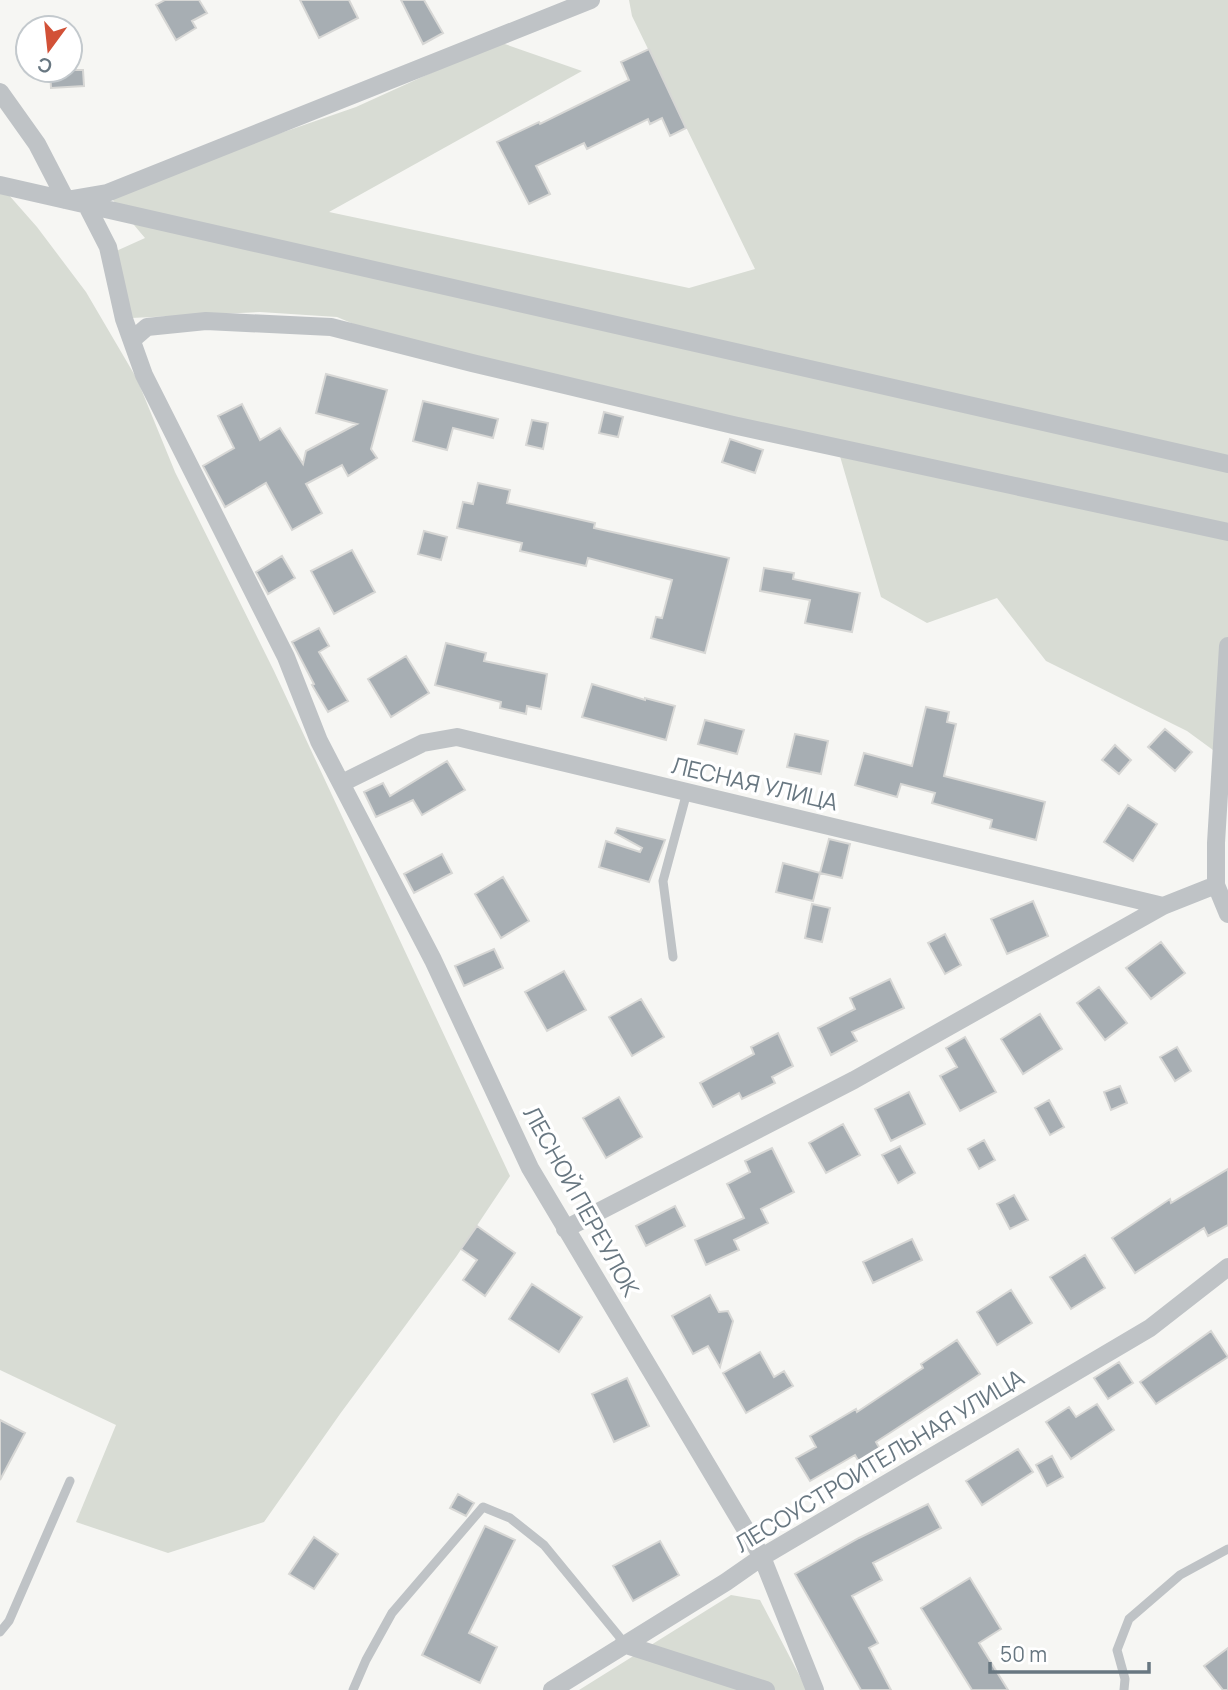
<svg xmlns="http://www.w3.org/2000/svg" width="1228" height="1690" font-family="Manrope,sans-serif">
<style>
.green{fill:#d8dcd4}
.building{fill:#a7aeb3;stroke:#d7d7d5;stroke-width:2}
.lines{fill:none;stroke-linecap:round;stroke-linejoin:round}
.lane{stroke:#bfc3c6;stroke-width:9}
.street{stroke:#bfc3c6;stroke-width:18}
.labels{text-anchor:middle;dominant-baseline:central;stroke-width:7;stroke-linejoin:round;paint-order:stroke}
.street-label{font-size:23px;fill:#687781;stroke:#fff}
</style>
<rect width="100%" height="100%" fill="#f6f6f3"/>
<!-- green -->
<path class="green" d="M 629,0 L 1228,0 L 1228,761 L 1187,731 L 1046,661 L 997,598 L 927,623 L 881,597 L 837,446 L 394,341 L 337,317 L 260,312 L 131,318 L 114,252 L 145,238 L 107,193 L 356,107 L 499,42 L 582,71 L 329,212 L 689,288 L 755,269 L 632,16 Z
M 0,185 L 37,227 L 86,292 L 137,379 L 175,472 L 274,671 L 510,1176 L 456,1257 L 340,1414 L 264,1522 L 168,1553 L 76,1522 L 116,1425 L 0,1370 Z
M 731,1595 L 760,1600 L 807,1690 L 579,1690 Z"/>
<!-- building -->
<path class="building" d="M 165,0 L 199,0 L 207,13 L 192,21 L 196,28 L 176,40 L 156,5 Z
M 300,0 L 349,0 L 358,18 L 319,38 Z
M 401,0 L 424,0 L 443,33 L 423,44 Z
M 649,49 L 686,128 L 670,136 L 662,118 L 650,124 L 648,119 L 587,149 L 584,143 L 536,166 L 550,194 L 529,204 L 497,142 L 539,122 L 540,124 L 629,80 L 621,62 Z
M 50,70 L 83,70 L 84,86 L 51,88 Z
M 326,374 L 387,390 L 371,449 L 377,458 L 348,476 L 342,465 L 306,484 L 322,513 L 292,530 L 266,483 L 225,507 L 203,466 L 234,448 L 218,416 L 242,404 L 260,440 L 280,428 L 303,464 L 306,451 L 357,424 L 316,413 Z
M 423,401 L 498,419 L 493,438 L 453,428 L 447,450 L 413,441 Z
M 604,412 L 623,417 L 618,437 L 599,433 Z
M 532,420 L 548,423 L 543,449 L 526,445 Z
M 730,439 L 763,450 L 755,473 L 722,462 Z
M 478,483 L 510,490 L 507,503 L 595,523 L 594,528 L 729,558 L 705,653 L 651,638 L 656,617 L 662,618 L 672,580 L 588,558 L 586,566 L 520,551 L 522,543 L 457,528 L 463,502 L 473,504 Z
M 424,531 L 447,537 L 441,560 L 418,554 Z
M 352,550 L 375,592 L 334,614 L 311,571 Z
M 282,556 L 295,578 L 268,594 L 256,572 Z
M 764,568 L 794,573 L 793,579 L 860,593 L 852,632 L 805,623 L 810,600 L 760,591 Z
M 319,628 L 329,646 L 319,652 L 348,701 L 328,712 L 312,685 L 314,684 L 292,642 Z
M 446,643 L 486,653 L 484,661 L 547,674 L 541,709 L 527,706 L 526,714 L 500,708 L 501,702 L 435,685 Z
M 406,656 L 429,693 L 391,717 L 368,679 Z
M 592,684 L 645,700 L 645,698 L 675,706 L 666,740 L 582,717 Z
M 926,707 L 949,712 L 947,722 L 956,724 L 944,776 L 1045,802 L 1036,840 L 990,828 L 992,820 L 932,803 L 935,793 L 901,784 L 897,797 L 855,785 L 864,753 L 912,766 Z
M 705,720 L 744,730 L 737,754 L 698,744 Z
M 1165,729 L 1192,752 L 1175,771 L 1148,747 Z
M 795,734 L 828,741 L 821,774 L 787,767 Z
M 1115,745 L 1131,760 L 1119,774 L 1102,760 Z
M 447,761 L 465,790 L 422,815 L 413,800 L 376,817 L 364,792 L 383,783 L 390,796 Z
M 1128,805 L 1157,824 L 1133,861 L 1104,842 Z
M 617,828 L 665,840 L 649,882 L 599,867 L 606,841 L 640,852 L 642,848 L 615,833 Z
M 829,839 L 850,844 L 842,878 L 820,873 Z
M 442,854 L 452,873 L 414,893 L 404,874 Z
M 783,863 L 820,873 L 813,901 L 776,892 Z
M 503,877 L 529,921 L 501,938 L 475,894 Z
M 1033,901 L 1048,936 L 1007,954 L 991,919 Z
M 812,904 L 830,908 L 822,942 L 805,938 Z
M 945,934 L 961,965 L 945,974 L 928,943 Z
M 1161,942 L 1185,973 L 1151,999 L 1126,968 Z
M 494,949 L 503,968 L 464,986 L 455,966 Z
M 564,971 L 586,1010 L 547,1031 L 525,992 Z
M 890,979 L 904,1008 L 852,1032 L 857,1041 L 831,1055 L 818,1028 L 855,1009 L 850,998 Z
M 1099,987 L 1127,1023 L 1105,1040 L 1077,1003 Z
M 641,999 L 664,1037 L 632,1056 L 609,1017 Z
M 1040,1014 L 1062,1049 L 1023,1074 L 1001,1039 Z
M 778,1033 L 793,1066 L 772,1077 L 775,1083 L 742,1099 L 739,1093 L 713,1107 L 700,1083 L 754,1054 L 751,1047 Z
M 965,1037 L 996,1092 L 960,1111 L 940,1076 L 957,1067 L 946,1048 Z
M 1177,1047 L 1191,1071 L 1175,1081 L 1160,1057 Z
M 1120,1086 L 1127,1103 L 1111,1110 L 1104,1092 Z
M 909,1092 L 925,1124 L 891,1141 L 875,1109 Z
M 619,1097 L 642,1137 L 606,1158 L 583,1118 Z
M 1049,1100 L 1064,1127 L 1050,1135 L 1035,1108 Z
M 843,1124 L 860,1155 L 826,1173 L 809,1143 Z
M 984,1140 L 995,1160 L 979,1169 L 968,1149 Z
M 900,1146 L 915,1173 L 898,1183 L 882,1155 Z
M 772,1148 L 794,1192 L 761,1209 L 768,1223 L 734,1240 L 739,1250 L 706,1265 L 695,1240 L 744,1218 L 727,1184 L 750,1172 L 745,1161 Z
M 1228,1169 L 1228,1225 L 1208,1236 L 1204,1228 L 1135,1273 L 1112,1238 L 1170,1199 L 1171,1203 Z
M 1014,1195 L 1028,1220 L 1010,1229 L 997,1204 Z
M 675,1206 L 685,1226 L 646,1246 L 636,1226 Z
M 477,1226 L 515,1253 L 485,1296 L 463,1280 L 477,1260 L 461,1249 Z
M 912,1239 L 922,1260 L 873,1283 L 863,1262 Z
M 1085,1255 L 1105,1288 L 1071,1309 L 1050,1277 Z
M 532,1284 L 582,1317 L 559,1352 L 509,1319 Z
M 1011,1290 L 1032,1323 L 997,1345 L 977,1312 Z
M 710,1295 L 719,1312 L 728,1311 L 733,1321 L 720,1367 L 708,1346 L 693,1354 L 672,1316 Z
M 1211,1331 L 1228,1357 L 1156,1404 L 1140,1382 Z
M 957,1340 L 980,1374 L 876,1442 L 883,1454 L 862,1467 L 855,1455 L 810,1481 L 796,1458 L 816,1447 L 810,1436 L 856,1409 L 857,1412 L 923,1368 L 921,1364 Z
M 760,1352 L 774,1377 L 784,1371 L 793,1386 L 746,1413 L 723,1373 Z
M 1119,1362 L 1133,1383 L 1108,1399 L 1094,1378 Z
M 627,1378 L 649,1426 L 614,1442 L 592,1394 Z
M 1097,1404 L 1114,1430 L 1071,1459 L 1046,1422 L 1069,1407 L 1076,1417 Z
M 0,1420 L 25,1433 L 0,1480 Z
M 1018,1449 L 1033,1472 L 982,1505 L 966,1481 Z
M 1052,1456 L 1063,1477 L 1047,1486 L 1036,1465 Z
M 458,1494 L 474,1503 L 466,1516 L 450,1508 Z
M 928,1504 L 941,1528 L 873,1563 L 882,1580 L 852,1596 L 878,1643 L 869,1648 L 891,1690 L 861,1690 L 795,1574 L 859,1538 Z
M 485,1526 L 515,1540 L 469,1633 L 497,1647 L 480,1683 L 422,1655 Z
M 314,1537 L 338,1554 L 314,1589 L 289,1574 Z
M 660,1541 L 679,1575 L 633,1601 L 613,1566 Z
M 970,1578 L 1001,1629 L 979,1643 L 1008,1690 L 972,1690 L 921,1608 Z
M 1228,1648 L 1228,1690 L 1223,1690 L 1204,1666 Z"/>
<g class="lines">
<!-- lane -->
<path class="lane" d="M 673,957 L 663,881 L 687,792
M 0,1632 L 9,1621 L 70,1481
M 353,1690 L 366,1660 L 392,1613 L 483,1507 L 510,1518 L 544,1545 L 622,1640
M 1124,1690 L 1125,1679 L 1117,1650 L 1129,1619 L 1180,1575 L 1228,1549"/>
<!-- street -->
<path class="street" d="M 0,92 L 37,144 L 66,200 L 107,193 L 591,0
M 0,185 L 1228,464
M 87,206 L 108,247 L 124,319 L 144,375 L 286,657 L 319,741 L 433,960 L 530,1168 L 762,1557 L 815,1690
M 132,340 L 147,327 L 206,321 L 331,327 L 472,363 L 733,425 L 1228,532
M 1228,646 L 1216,843 L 1216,885 L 1228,914
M 342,783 L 423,743 L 457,737 L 1163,906
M 565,1229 L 854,1080 L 1163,906 L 1216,885
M 623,1644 L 766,1690
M 552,1690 L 726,1582 L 762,1557 L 1150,1328 L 1228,1267"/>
</g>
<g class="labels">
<!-- street labels -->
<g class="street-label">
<text transform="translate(755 783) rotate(13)">ЛЕСНАЯ УЛИЦА</text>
<text transform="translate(582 1201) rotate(61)">ЛЕСНОЙ ПЕРЕУЛОК</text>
<text transform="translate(879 1460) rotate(-31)">ЛЕСОУСТРОИТЕЛЬНАЯ УЛИЦА</text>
</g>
</g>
<!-- north arrow -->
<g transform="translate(49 49) rotate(195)"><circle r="33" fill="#ffffff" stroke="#c3c9cd" stroke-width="2"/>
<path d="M0-5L12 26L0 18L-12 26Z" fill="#d25137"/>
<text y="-10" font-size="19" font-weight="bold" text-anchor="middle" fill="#687781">С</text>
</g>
<!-- scale -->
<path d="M990 1662v10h159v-10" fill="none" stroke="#687781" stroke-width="3.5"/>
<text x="1000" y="1662" font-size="21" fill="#687781" stroke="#ffffff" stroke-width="5" paint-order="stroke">50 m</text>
</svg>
